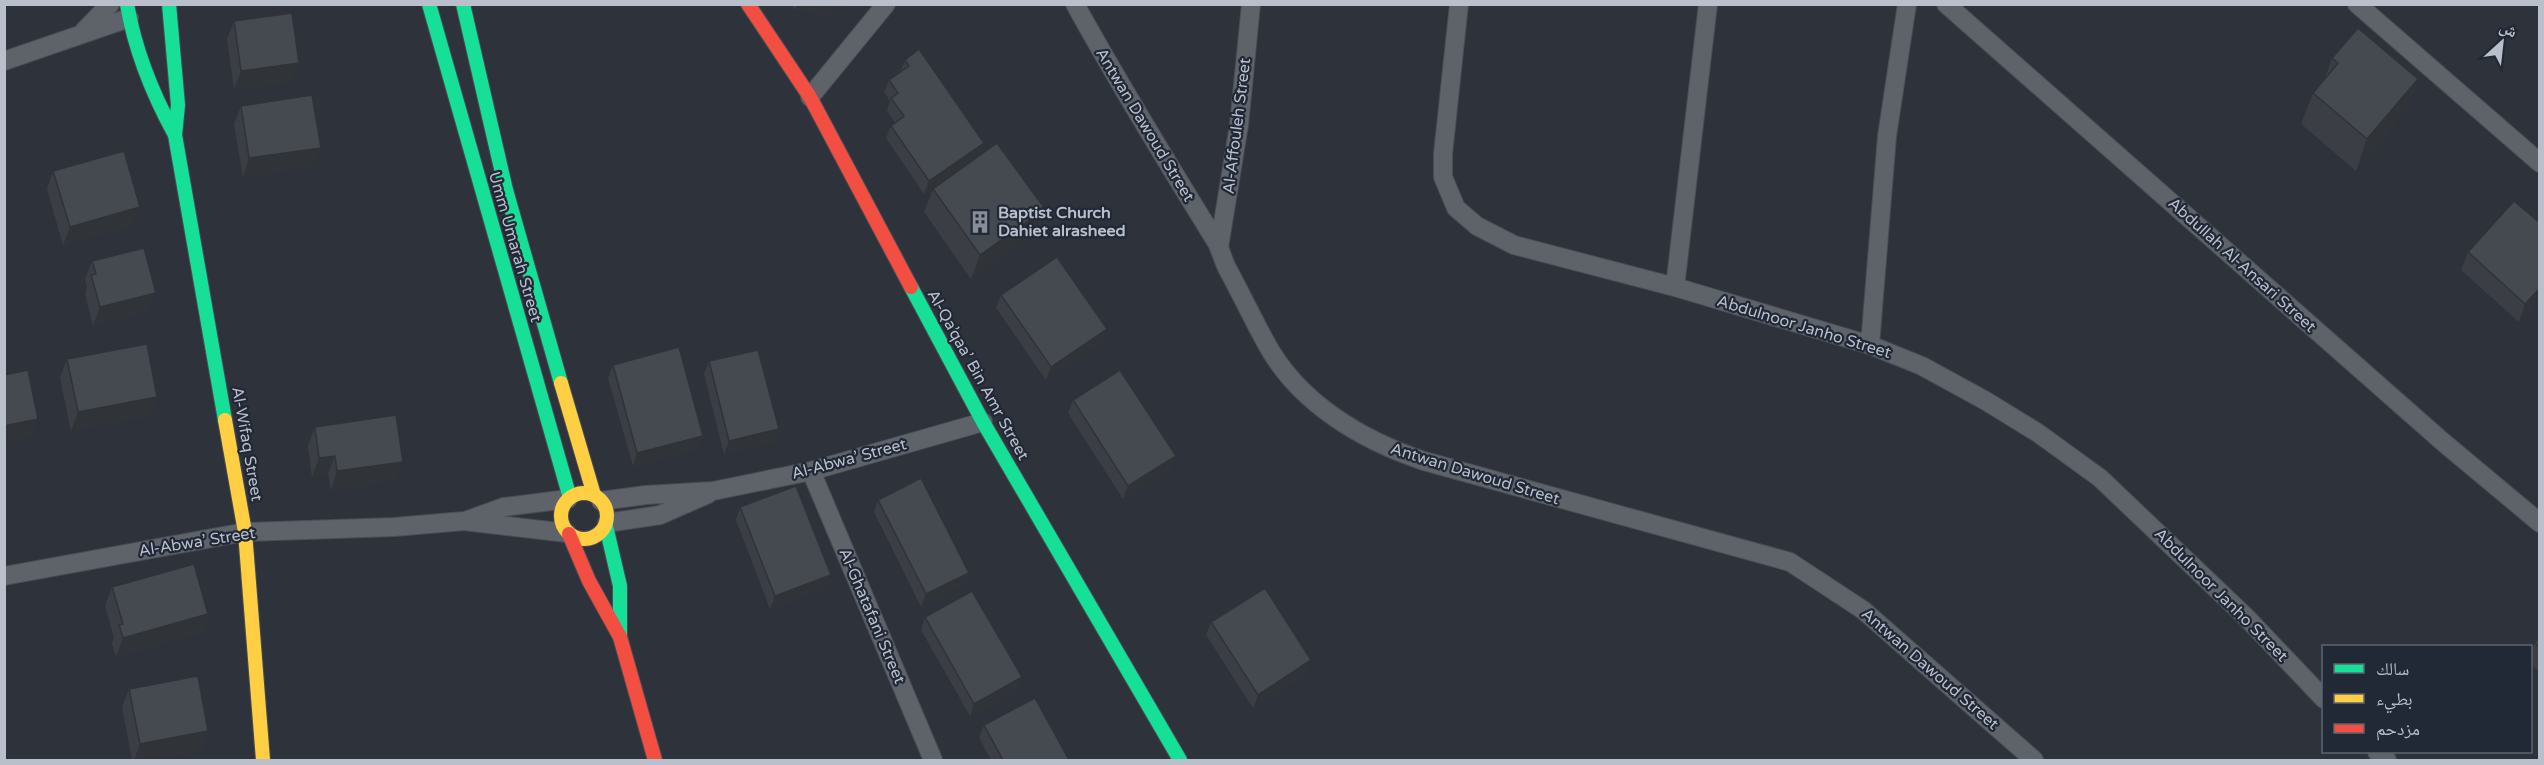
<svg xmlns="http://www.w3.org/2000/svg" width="2544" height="765" font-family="'Varela Round','Noto Naskh Arabic',sans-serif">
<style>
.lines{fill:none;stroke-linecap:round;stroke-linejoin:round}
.street-casing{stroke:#4a4d54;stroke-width:20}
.fast-casing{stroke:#4a4d54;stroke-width:16}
.slow-casing{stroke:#4a4d54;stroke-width:16}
.jam-casing{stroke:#4a4d54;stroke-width:16}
.street{stroke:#5e6269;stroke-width:18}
.fast{stroke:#16e098;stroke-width:14}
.slow{stroke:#ffcf43;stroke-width:14}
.jam{stroke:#f24e42;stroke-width:14}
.wall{fill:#3b3f45}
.shaded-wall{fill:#303338}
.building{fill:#454950;stroke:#303338;stroke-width:1.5}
.labels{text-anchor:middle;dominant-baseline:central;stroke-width:4.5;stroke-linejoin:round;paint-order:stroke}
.street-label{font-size:16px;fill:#b9bfcb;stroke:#212836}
.poi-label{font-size:16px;font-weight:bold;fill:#b9bfcb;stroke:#212836;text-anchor:start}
</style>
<rect width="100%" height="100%" fill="#2e323b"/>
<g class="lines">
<!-- street casing -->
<g class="street-casing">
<path id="street" d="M 1075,4 C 1120,86 1168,164 1217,243 C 1221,251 1223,260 1227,268 C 1240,292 1252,317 1265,341 C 1297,402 1361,440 1424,461 L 1790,562 L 1863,610 L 2034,760
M 1459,4 L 1443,154 L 1443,177 L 1456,208 L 1477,226 L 1514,245 L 1675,287 L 1870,345 L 1922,366 L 1986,401 L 2038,433 L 2100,478 L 2246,617 L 2324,699
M 1946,4 L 2443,442 L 2540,523
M 2357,4 L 2540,163
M 84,31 L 110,4
M 4,61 L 129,18
M 810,97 L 886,4
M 1219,247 L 1239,125 L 1251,4
M 1675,287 L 1708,4
M 1870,345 L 1887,136 L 1907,4
M 811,471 L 933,760
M 601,501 L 646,495 L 713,491 L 811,471 L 983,422
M 465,521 L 504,507 L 568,499
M 607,523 L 660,515 L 708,494
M 4,576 L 245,532 L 394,527 L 464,521 L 567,533
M 2377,752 L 2387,760"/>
</g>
<!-- fast casing -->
<g class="fast-casing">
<path id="fast" d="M 127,4 C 135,51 152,93 175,135
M 169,4 L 178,105 L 175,135 L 225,420
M 429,4 L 570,498
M 463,4 L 506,190 L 561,383
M 911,287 L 983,422 L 1180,760
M 606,526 L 620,586 L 620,636"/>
</g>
<!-- slow casing -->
<g class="slow-casing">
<path id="slow" d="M 561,383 L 594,495
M 225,420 L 245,532 L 263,760
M561 516a23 23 0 1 1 46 0a23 23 0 1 1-46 0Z"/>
</g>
<!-- jam casing -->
<g class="jam-casing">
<path id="jam" d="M 748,4 L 810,97 L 911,287
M 569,534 L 589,581 L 620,637 L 655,760"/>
</g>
<!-- street -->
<use href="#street" class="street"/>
<!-- fast -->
<use href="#fast" class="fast"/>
<!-- slow -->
<use href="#slow" class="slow"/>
<!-- jam -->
<use href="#jam" class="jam"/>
</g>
<!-- wall -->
<path class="wall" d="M 791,4 L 844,4 L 831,15 L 795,10 Z
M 234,21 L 292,82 L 234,89 L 227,39 Z
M 2332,58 L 2407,110 L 2356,171 L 2301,124 L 2313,93 L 2325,78 Z
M 905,60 L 979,156 L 1045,209 L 1036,232 L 971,279 L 924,212 L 933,189 L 977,157 L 924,194 L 886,138 L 891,126 L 895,123 L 887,111 L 890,101 L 884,92 L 889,80 L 900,72 Z
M 241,106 L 314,166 L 243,177 L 234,124 Z
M 53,171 L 133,226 L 63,245 L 47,189 Z
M 2468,252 L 2540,299 L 2519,322 L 2461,270 Z
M 92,261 L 149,311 L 93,326 L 85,294 L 87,287 L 85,279 Z
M 1001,295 L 1102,342 L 1046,380 L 996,308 Z
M 67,359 L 157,397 L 151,416 L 71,431 L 60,378 Z
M 709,361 L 779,429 L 774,442 L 724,454 L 704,374 Z
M 613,365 L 699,449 L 633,466 L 608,378 Z
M 1073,400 L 1171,469 L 1123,499 L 1068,413 Z
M 315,427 L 397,480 L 331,490 L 328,474 L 312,477 L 308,446 Z
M 878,500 L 969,573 L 964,585 L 921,607 L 874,512 Z
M 740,507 L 826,588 L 770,609 L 736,520 Z
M 112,587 L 208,614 L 202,632 L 116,657 L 112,643 L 114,638 L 105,606 Z
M 925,617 L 1022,677 L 1017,690 L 970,716 L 921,630 Z
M 1211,622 L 1307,673 L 1253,708 L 1206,635 Z
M 2540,637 L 2540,672 L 2530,664 L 2530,654 L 2535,643 Z
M 129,689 L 208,731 L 202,750 L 146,760 L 132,760 L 122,707 Z
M 984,725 L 1069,760 L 991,760 L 979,738 Z"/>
<!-- shaded-wall -->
<path class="shaded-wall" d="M 797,4 L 844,4 L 831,15 L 795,10 Z
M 299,63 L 292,82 L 234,89 L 241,71 Z
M 2418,79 L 2407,110 L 2356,171 L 2367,139 Z
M 984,143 L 979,156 L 924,194 L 929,181 Z
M 321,148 L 314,166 L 243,177 L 249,158 Z
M 140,207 L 133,226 L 63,245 L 70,227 Z
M 1045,209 L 1036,232 L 971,279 L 980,255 Z
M 2540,288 L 2540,299 L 2519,322 L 2525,304 Z
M 156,293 L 149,311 L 93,326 L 100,307 Z
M 1107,329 L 1102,342 L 1046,380 L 1051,367 Z
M 157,397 L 151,416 L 71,431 L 78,412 Z
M 38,419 L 31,438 L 4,443 L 4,426 Z
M 779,429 L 774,442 L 724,454 L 729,441 Z
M 703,436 L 699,449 L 633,466 L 637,453 Z
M 335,456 L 328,474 L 312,477 L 319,458 Z
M 1176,456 L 1171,469 L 1123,499 L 1128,486 Z
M 403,462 L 397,480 L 331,490 L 337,471 Z
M 969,573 L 964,585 L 921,607 L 926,594 Z
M 831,575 L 826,588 L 770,609 L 775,596 Z
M 208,614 L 202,632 L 116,657 L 123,638 Z
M 1311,660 L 1307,673 L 1253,708 L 1258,695 Z
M 1022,677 L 1017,690 L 970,716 L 974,704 Z
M 208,731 L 202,750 L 146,760 L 134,760 L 140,744 Z"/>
<!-- building -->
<path class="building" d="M 292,13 L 299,63 L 241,71 L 234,21 Z
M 2358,28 L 2418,79 L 2367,139 L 2313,93 L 2338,63 L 2332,58 Z
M 919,49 L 984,143 L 929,181 L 891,126 L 904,116 L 891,98 L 898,93 L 889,80 L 909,66 L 905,60 Z
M 312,95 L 321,148 L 249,158 L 241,106 Z
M 997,143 L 1045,209 L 980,255 L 933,189 Z
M 124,151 L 140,207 L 70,227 L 53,171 Z
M 2514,201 L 2540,223 L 2540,288 L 2525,304 L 2468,252 Z
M 144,248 L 156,293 L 100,307 L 91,275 L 96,274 L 92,261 Z
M 1057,257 L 1107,329 L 1051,367 L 1001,295 Z
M 147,344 L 157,397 L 78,412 L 67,359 Z
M 679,347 L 703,436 L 637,453 L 613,365 Z
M 758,350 L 779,429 L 729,441 L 709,361 Z
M 28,370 L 38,419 L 4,426 L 4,375 Z
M 1120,370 L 1176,456 L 1128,486 L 1073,400 Z
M 396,415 L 403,462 L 337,471 L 335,456 L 319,458 L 315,427 Z
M 921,478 L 969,573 L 926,594 L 878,500 Z
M 796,486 L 831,575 L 775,596 L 740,507 Z
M 194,564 L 208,614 L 123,638 L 119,625 L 123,624 L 112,587 Z
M 1265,588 L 1311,660 L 1258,695 L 1211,622 Z
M 972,591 L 1022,677 L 974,704 L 925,617 Z
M 2540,637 L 2540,647 L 2535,643 Z
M 198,676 L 208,731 L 140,744 L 129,689 Z
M 1035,698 L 1069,760 L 1003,760 L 984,725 Z"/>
<!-- icons -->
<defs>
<g id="building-bare" transform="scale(1.8)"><path d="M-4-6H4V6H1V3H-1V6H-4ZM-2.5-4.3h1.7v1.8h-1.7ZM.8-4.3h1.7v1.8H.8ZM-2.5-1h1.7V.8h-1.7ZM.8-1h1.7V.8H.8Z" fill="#888e99" stroke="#212836" stroke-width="2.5" paint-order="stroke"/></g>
</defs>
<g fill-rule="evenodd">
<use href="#building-bare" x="980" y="222"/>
</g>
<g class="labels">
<!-- street labels -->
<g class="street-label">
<text transform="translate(1145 125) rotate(59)">Antwan Dawoud Street</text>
<text transform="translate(1237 126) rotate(-83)">Al-Affouleh Street</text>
<text transform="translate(515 247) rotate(74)">Umm Umarah Street</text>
<text transform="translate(2242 265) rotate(42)">Abdullah Al-Ansari Street</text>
<text transform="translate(1804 327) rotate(17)">Abdulnoor Janho Street</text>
<text transform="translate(978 375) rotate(61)">Al-Qa’qaa’ Bin Amr Street</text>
<text transform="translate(247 444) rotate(80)">Al-Wifaq Street</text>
<text transform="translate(849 459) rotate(-15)">Al-Abwa’ Street</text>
<text transform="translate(1475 474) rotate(17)">Antwan Dawoud Street</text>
<text transform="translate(197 542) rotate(-9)">Al-Abwa’ Street</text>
<text transform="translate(2221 595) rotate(45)">Abdulnoor Janho Street</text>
<text transform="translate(872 616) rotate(67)">Al-Ghatafani Street</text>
<text transform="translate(1930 669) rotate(41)">Antwan Dawoud Street</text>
</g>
<!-- poi labels -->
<g class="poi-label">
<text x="998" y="213">Baptist Church<tspan x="998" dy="18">Dahiet alrasheed</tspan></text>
</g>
</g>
<!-- border -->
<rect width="2544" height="765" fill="none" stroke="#b9bfcb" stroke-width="12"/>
<!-- legend -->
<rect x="2322" y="645" width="210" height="108" fill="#212836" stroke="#5e6472" stroke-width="1.5"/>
<rect x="2334" y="664" width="30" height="9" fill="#16e098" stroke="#5e6472" stroke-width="1.5"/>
<text x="2376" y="675" font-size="18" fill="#b9bfcb">سالك</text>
<rect x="2334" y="694" width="30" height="9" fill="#ffcf43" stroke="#5e6472" stroke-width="1.5"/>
<text x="2376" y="705" font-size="18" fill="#b9bfcb">بطيء</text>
<rect x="2334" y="724" width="30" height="9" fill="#f24e42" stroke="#5e6472" stroke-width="1.5"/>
<text x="2376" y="735" font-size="18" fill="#b9bfcb">مزدحم</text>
<!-- north arrow -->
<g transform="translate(2502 42) rotate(27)" stroke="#212836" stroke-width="4.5" paint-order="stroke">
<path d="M0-4.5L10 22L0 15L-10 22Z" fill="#b9bfcb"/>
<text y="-9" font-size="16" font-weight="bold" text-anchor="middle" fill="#b9bfcb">ش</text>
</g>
</svg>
